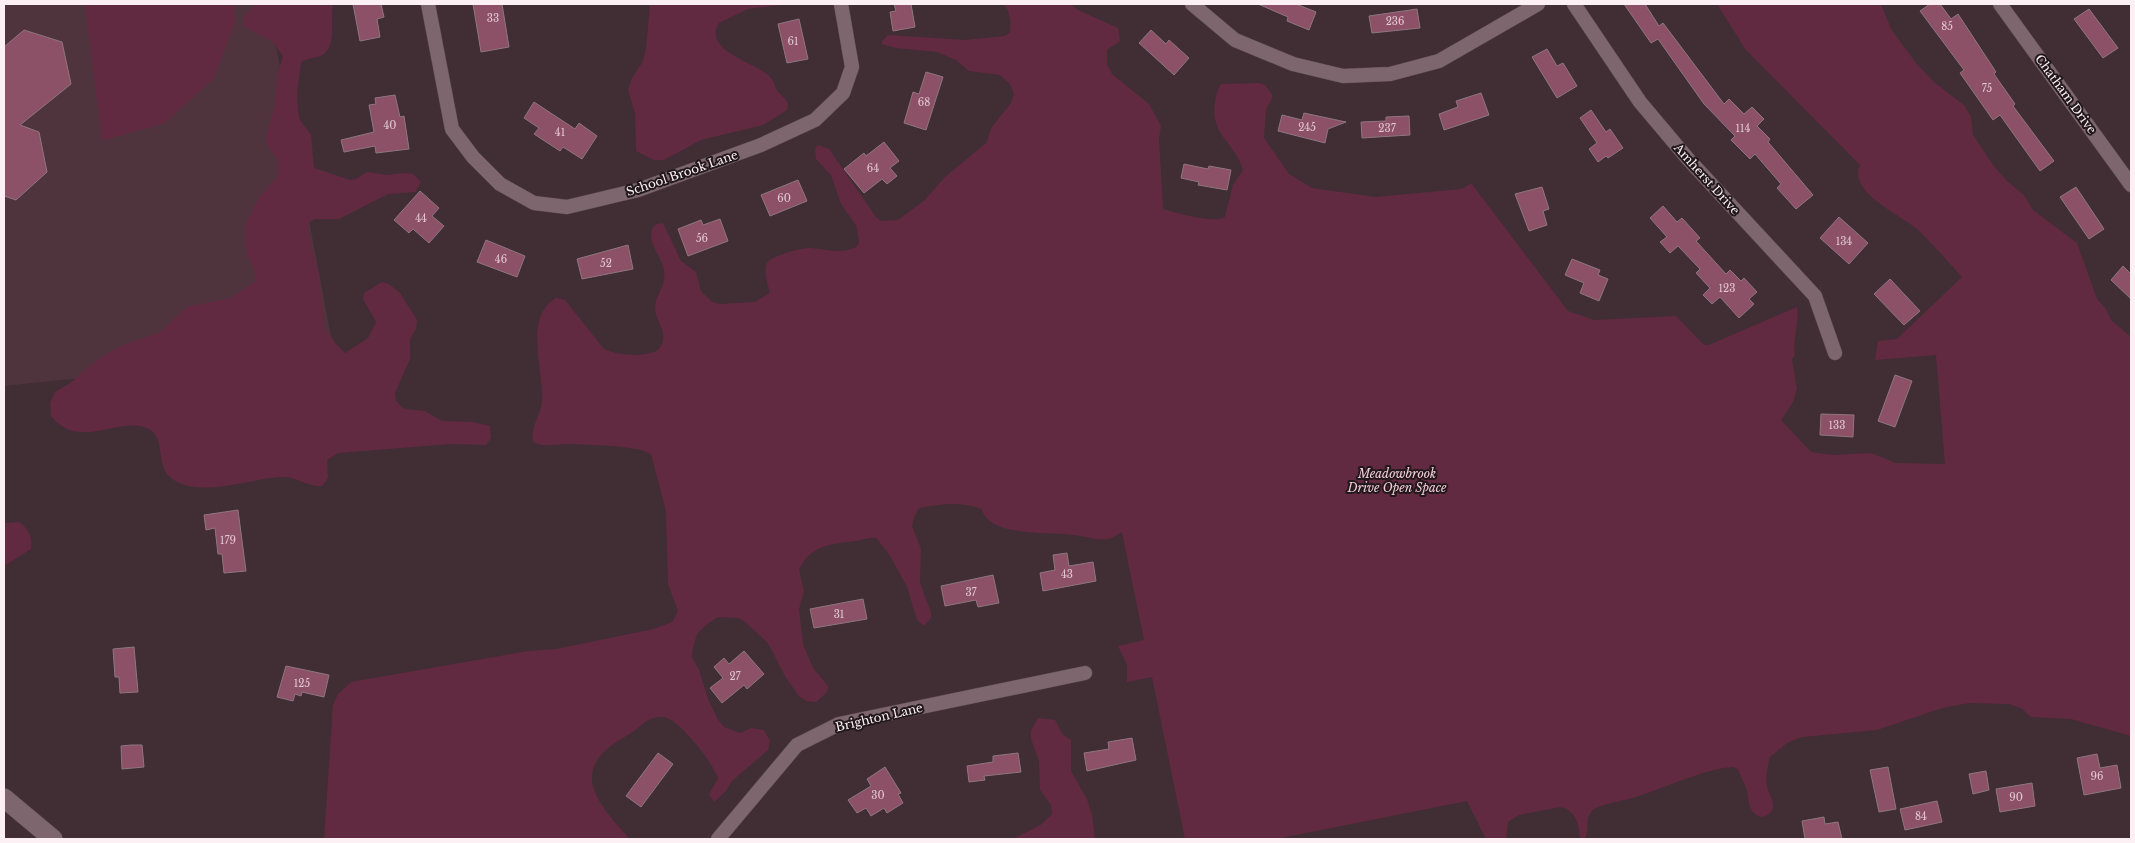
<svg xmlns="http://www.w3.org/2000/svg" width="2135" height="843" font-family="'Libre Baskerville',serif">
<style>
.built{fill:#4f343d}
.green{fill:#622a40}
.building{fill:#8d5167;stroke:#8e767e}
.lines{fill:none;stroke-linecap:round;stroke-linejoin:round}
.street-casing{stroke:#5a4a4f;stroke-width:15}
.secondary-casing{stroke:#5a4a4f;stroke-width:20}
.street{stroke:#7d666e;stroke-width:14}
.secondary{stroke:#7d666e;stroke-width:19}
.labels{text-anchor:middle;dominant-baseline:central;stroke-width:4;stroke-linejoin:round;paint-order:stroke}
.number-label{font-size:10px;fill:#e1c8d1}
.street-label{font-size:12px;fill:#fdf0f4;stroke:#21181b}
.park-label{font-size:12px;font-style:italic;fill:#f4cdd9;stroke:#21181b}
</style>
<rect width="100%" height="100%" fill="#412d34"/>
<!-- built -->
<path class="built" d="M 4,4 L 268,4 L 334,352 L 4,386 Z"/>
<!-- green -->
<path class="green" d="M 85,4 L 234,4 L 235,22 L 214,78 L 165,123 L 102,141 Z
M 256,4 L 333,4 C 330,19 337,43 324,54 C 318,58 308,58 301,62 L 297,92 L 298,112 L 300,120 L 311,135 L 314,168 L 350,180 L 356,179 L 367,172 L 387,175 L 405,173 L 413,174 L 421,182 L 415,192 L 388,194 L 339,219 L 315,219 L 309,222 L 308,231 L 319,276 L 325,328 L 336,344 L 345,353 L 368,338 L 376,322 L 363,299 L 364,293 L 382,282 L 389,284 L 400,293 L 417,320 L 416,329 L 410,339 L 410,359 L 395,393 L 396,401 L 404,409 L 425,411 L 442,421 L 472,422 L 490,426 L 491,438 L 486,445 L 451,444 L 338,453 L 327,460 L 328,478 L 322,486 C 309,487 298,478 285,477 C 251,477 200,500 171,478 C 154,465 168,433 144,427 C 115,419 78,450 51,416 L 50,403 L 55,392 L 70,383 L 98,359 L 121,346 L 160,332 L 187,307 L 231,298 L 256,281 L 254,269 L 246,253 L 245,226 L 259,197 L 278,176 L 278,160 L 267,145 L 266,136 L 274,109 L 277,76 L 283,56 L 273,42 L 243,26 L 244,16 Z
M 650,4 L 790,4 L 748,9 L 719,23 C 702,52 757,62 770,77 C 775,82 775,89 780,94 C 786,100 790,102 787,110 L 763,125 L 701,140 L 664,160 L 654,160 L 636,151 L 635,113 L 628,90 L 632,78 L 642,63 L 646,50 Z
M 1004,4 L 1071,4 L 1078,10 L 1118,28 L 1120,41 L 1107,50 L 1107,64 L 1112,74 L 1149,104 L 1161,126 L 1159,139 L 1163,209 C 1176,213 1215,224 1225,217 L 1233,185 L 1243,170 C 1236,143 1210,136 1215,103 C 1216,96 1217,90 1221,84 L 1259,83 L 1265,85 L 1273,96 L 1266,110 L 1264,138 L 1289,174 L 1312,188 L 1375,197 L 1462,189 L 1471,183 L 1568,311 L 1594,320 L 1676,316 L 1704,345 L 1709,345 L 1797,307 C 1800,324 1792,338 1795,355 L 1792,359 L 1797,389 L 1793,402 L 1781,420 L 1811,452 L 1833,455 L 1871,453 L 1896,463 L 1945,464 L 1936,355 L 1875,360 L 1878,341 L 1897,339 L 1962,277 C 1947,261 1933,244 1917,229 C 1901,215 1847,192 1860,165 L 1746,50 L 1717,4 L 1881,4 L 1891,29 L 1916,63 L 1934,82 L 1965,106 L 1971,117 L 1973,135 L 1993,165 L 2007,181 L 2024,195 L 2033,210 L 2077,243 L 2097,299 L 2106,309 L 2111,320 L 2131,337 L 2131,736 L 2071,719 L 2031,717 L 2021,708 L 2009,704 L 1969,703 L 1942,708 L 1877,730 L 1802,737 L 1787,743 L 1770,757 C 1768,766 1765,776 1767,786 C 1768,795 1783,810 1763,817 C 1747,815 1750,800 1746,788 C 1744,782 1740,776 1738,769 L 1733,767 C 1702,769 1661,790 1629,799 C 1621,801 1598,805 1593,810 C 1584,818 1590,830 1585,839 L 1580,838 C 1579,824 1576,810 1560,807 L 1519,815 L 1508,822 L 1506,839 L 1486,839 L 1467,801 L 1276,839 L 1185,839 L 1152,677 L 1127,682 L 1127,665 L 1118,646 L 1144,640 L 1122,532 C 1118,534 1114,538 1108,539 C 1097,541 1085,536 1074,535 C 1051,532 987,537 982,509 C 961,501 941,504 919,508 L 914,517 L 912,526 L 921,549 L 920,583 L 931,612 L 931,618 L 924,626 L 917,620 L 907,587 L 889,554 L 876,538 C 869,537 863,540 856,541 C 831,544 810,545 799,570 L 804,591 L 799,609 L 803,644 L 813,668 L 828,686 L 827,692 L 816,702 L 806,701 L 799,696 L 786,678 L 768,643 L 744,621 L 738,618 L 718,617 L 706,625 L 697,634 L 692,652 L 692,657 L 699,670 L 708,699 L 717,718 L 724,727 L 740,733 L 751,728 L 764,730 L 770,741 L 768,750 L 732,781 L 726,791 L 714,802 L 709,794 L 718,779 C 715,765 679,719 664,717 C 646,716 642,727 628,735 C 567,768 594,800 630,839 L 324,839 L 333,705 L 338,694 L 351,682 L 528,651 L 556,649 L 654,629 L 672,622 L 678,611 L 668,584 L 666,511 L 651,454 C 638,445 586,445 568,444 C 557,444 543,448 533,442 C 530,426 541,415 542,401 C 544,371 523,317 556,298 L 565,300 L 604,349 C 619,356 642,357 657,351 C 672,335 656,324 655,308 C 655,293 669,285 663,266 C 659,253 643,236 656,224 L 663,223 L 681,261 L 696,272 L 701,291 L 712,302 L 720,304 L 755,302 L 770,293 C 768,284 763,272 767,263 C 771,256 803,247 810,248 C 827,249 840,255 856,247 L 859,243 L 857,227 L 841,204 L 831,175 L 816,159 L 815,149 L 818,145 L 829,149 L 876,217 L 881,221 L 898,220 L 925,200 L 945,177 L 986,143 L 992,127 L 1011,103 L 1014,94 L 1010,84 L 1000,75 L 969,71 L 956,60 L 937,52 L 896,48 L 882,44 L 882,41 L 888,35 L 965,40 L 1005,36 L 1010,32 C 1011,21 1010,12 1004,4 Z
M 19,522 C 28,528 33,538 31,549 L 4,566 L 4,523 Z
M 1038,718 L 1055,720 L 1063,735 L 1071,740 L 1071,771 L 1087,799 L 1092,815 L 1095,839 L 1013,839 L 1042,824 L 1052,814 L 1051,805 L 1040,790 L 1039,761 L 1031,739 L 1031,731 Z"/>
<!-- building -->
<path class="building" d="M 353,4 L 381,4 L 384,17 L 377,19 L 380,37 L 360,41 Z
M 473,4 L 502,4 L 509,47 L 481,52 Z
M 894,4 L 911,4 L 915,27 L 893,31 L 890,12 L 896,11 Z
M 1258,4 L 1296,4 L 1316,12 L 1309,30 L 1287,21 L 1288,17 Z
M 1624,4 L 1645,4 L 1659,26 L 1663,23 L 1724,104 L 1729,99 L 1744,114 L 1752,107 L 1764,119 L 1757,126 L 1770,139 L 1768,142 L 1813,195 L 1796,209 L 1777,188 L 1781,184 L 1755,154 L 1750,159 L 1731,140 L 1735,136 L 1704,104 L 1658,39 L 1651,43 Z
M 1930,4 L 1940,4 L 1951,19 L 1958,14 L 1996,72 L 1994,74 L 2015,104 L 2013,106 L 2054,161 L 2040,171 L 2000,115 L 1993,120 L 1960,73 L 1964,70 L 1920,11 Z
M 1417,9 L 1420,28 L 1372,33 L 1369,16 Z
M 2089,9 L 2118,48 L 2103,58 L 2074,19 Z
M 799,19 L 808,59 L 787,63 L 778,24 Z
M 24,30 L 62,42 L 71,84 L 20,125 L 39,132 L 47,172 L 16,200 L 4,196 L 4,47 Z
M 1151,30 L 1166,44 L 1169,40 L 1189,58 L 1174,75 L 1139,43 Z
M 1547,49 L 1557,66 L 1563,63 L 1577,86 L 1557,98 L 1532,57 Z
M 926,72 L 943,77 L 926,130 L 904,123 L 913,92 L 919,94 Z
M 1481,93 L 1489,115 L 1444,130 L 1439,114 L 1458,107 L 1456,101 Z
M 395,95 L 400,117 L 404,116 L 409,149 L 376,153 L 375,146 L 344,152 L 341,140 L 374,132 L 369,105 L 376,104 L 375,98 Z
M 534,102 L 575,129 L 579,123 L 597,136 L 582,159 L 563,147 L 560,151 L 534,134 L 539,128 L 524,118 Z
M 1591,110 L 1606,132 L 1610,129 L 1623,148 L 1608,158 L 1606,156 L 1598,162 L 1589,149 L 1597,143 L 1580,118 Z
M 1304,113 L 1346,122 L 1328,129 L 1325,143 L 1278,131 L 1282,115 L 1302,120 Z
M 1409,116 L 1410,135 L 1362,138 L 1361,122 L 1386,121 L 1386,117 Z
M 884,142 L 899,161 L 890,168 L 897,176 L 887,184 L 882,179 L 864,193 L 844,169 L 864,153 L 866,156 Z
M 1184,164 L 1208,169 L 1209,166 L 1231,170 L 1227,190 L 1198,185 L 1199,182 L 1181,178 Z
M 798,180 L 807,201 L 770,216 L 761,195 Z
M 1542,187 L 1549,209 L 1543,211 L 1547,225 L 1529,231 L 1515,194 Z
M 2076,187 L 2104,229 L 2089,239 L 2060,197 Z
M 420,191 L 439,208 L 432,216 L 444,226 L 429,243 L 413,229 L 409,233 L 394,220 Z
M 1663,206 L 1677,222 L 1682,218 L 1700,238 L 1696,241 L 1726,274 L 1730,270 L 1741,281 L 1744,278 L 1757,292 L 1749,299 L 1754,304 L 1739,318 L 1720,297 L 1712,304 L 1703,295 L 1710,288 L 1696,273 L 1700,269 L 1678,246 L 1670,253 L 1660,242 L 1667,237 L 1650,218 Z
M 1839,217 L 1868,243 L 1849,264 L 1820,238 Z
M 720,219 L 728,241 L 688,256 L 678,229 L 701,220 L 703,225 Z
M 486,240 L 525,256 L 517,277 L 477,262 Z
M 628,245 L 633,269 L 582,279 L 577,259 Z
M 1572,259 L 1600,270 L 1598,275 L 1608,279 L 1599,301 L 1580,293 L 1584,283 L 1565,275 Z
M 2123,266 L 2131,274 L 2131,299 L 2111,280 Z
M 1890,279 L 1920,311 L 1904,325 L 1874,294 Z
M 1895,375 L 1912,381 L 1895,427 L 1878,421 Z
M 1821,414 L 1854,415 L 1853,437 L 1820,435 Z
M 238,510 L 246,571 L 224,573 L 222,554 L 218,554 L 215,528 L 206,530 L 204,515 Z
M 1067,553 L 1069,566 L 1093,562 L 1096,581 L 1043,591 L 1040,573 L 1055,570 L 1053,555 Z
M 993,575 L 999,603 L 978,607 L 976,600 L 945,606 L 941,586 Z
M 863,599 L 867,619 L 814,628 L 810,609 Z
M 134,647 L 138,692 L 120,693 L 119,677 L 115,677 L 113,649 Z
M 744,651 L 764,674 L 747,689 L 744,685 L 722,703 L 710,688 L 723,678 L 714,667 L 724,658 L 729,664 Z
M 286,666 L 329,675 L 324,697 L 302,692 L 301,696 L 295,694 L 293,701 L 277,697 Z
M 1132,738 L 1136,760 L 1087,771 L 1084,753 L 1109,749 L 1108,742 Z
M 131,745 L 142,745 L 144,767 L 122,769 L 121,746 Z
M 658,753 L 673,764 L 641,807 L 626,796 Z
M 1018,753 L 1021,772 L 984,776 L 985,780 L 969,782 L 967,766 L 993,762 L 993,756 Z
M 2097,754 L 2100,768 L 2117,765 L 2121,788 L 2084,795 L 2077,758 Z
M 885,767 L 901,793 L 898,794 L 903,803 L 887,813 L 884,808 L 871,816 L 866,808 L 857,813 L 848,800 L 871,786 L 867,779 Z
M 1888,767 L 1896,809 L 1879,812 L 1870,770 Z
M 1986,771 L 1989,790 L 1973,794 L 1969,774 Z
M 2032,783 L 2035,806 L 2000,812 L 1996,789 Z
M 1937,801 L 1942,822 L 1905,830 L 1900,809 Z
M 1824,817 L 1825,824 L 1838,822 L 1842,839 L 1805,839 L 1802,821 Z"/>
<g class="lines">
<!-- street casing -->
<g class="street-casing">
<path id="street" d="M 428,4 L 452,129 L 473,157 L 500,184 L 534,203 L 567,207 L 638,190 L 761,145 L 815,120 L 843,93 L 852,67 L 841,4
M 1192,4 L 1235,40 L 1293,64 L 1343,76 L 1390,74 L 1439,61 L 1538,4
M 1574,4 L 1640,102 L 1688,159 L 1815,296 L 1835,353
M 2000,4 L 2131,185
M 718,839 L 797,745 L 839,724 L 1085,673"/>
</g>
<!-- secondary casing -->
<g class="secondary-casing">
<path id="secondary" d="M 4,798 L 53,839"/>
</g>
<!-- street -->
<use href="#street" class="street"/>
<!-- secondary -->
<use href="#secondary" class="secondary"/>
</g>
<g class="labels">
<!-- number labels -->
<g class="number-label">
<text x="493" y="18">33</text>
<text x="1395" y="21">236</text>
<text x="1947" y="26">85</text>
<text x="793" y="41">61</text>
<text x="1987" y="88">75</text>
<text x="924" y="102">68</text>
<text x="390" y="125">40</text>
<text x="1307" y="127">245</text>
<text x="1387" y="128">237</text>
<text x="1743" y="128">114</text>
<text x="560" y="132">41</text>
<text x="873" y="168">64</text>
<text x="784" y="198">60</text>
<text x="421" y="218">44</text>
<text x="702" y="238">56</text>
<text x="1844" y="241">134</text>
<text x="501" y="259">46</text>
<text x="606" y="263">52</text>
<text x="1727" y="288">123</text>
<text x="1837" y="425">133</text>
<text x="228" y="540">179</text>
<text x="1067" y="574">43</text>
<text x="971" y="592">37</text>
<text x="839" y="614">31</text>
<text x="735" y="676">27</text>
<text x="302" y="683">125</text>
<text x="2097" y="776">96</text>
<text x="878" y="795">30</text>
<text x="2016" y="797">90</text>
<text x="1921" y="816">84</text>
</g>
<!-- street labels -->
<g class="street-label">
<text transform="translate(2066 94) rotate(54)">Chatham Drive</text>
<text transform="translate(682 173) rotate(-19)">School Brook Lane</text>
<text transform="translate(1707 179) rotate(48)">Amherst Drive</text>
<text transform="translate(879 717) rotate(-13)">Brighton Lane</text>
</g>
<!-- park labels -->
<g class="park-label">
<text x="1397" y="473">Meadowbrook<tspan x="1397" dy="14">Drive Open Space</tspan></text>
</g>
</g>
<!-- border -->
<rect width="2135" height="843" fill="none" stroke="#fdf0f4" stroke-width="10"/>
</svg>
